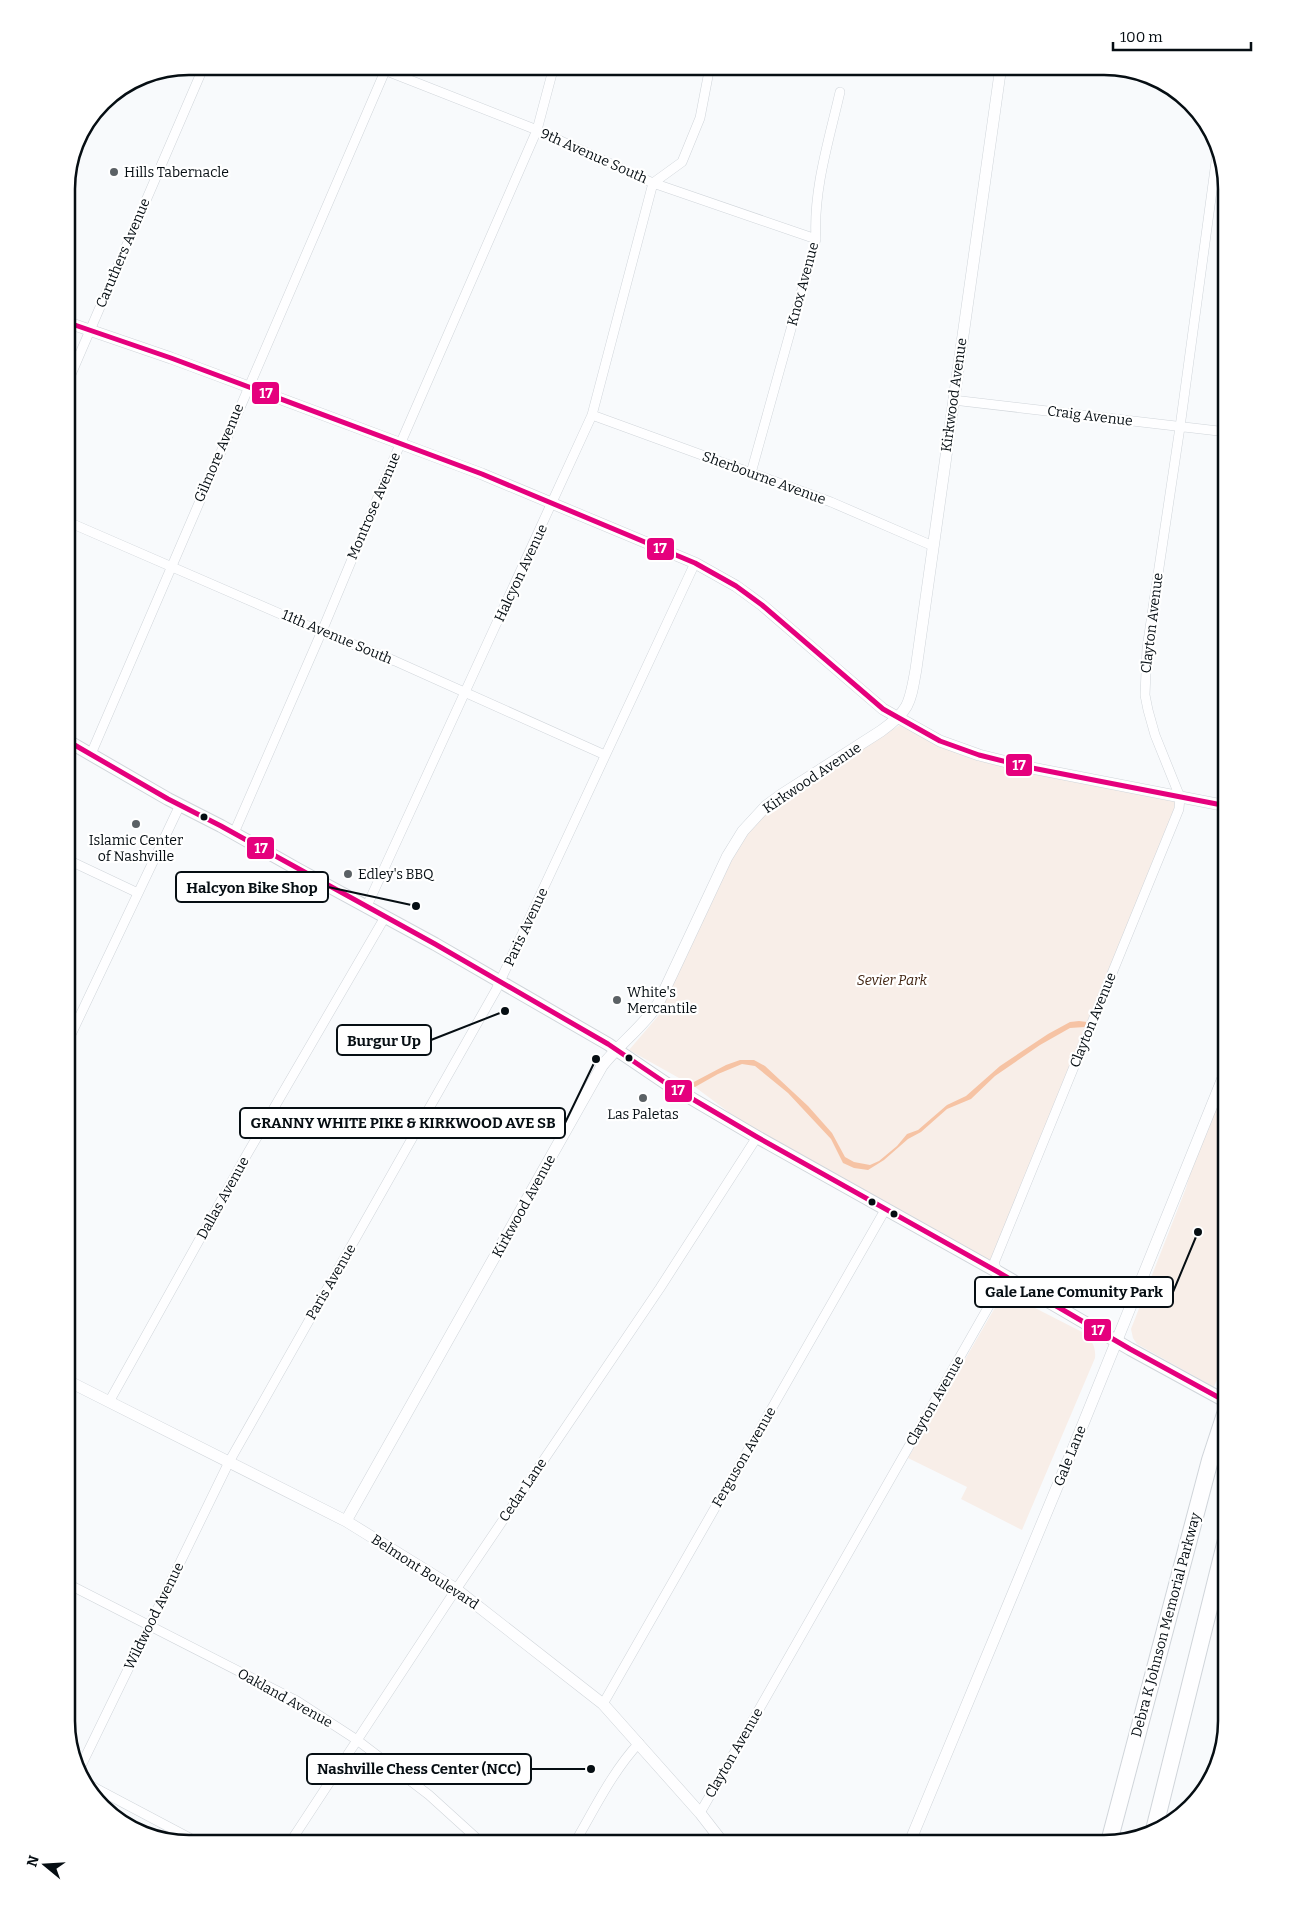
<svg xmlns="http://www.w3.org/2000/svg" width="1293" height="1910" font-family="Bitter,serif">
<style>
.green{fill:#f8eee8}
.water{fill:#f6c3a4}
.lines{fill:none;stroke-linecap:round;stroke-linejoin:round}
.minor-casing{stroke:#d0d5da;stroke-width:10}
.tertiary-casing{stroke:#d0d5da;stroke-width:12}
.secondary-casing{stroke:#d0d5da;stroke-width:14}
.motorway-casing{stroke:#d0d5da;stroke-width:18}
.minor{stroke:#fefeff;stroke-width:9}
.tertiary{stroke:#fefeff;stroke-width:11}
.secondary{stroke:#fefeff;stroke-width:12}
.motorway{stroke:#fefeff;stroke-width:16}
.bus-1-casing{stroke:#fff;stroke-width:9}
.bus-1{stroke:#e5007d;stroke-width:5}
.poi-dot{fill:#5b6165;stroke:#fff;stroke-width:2}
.bus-dot{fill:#060e13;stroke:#fff;stroke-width:2}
.labels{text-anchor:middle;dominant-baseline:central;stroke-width:4.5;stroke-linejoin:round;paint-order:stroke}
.street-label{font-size:14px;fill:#060e13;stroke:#fff}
.poi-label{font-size:14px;fill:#060e13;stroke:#fff;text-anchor:start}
.park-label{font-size:14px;font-style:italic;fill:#412411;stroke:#fff}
.rim{fill:none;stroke:#060e13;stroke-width:2.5}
.leader{fill:none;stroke:#060e13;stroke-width:2}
.callout-dot{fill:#060e13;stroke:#fff;stroke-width:2}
.callout{fill:#fff;stroke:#060e13;stroke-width:2}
.callout-label{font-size:15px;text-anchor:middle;font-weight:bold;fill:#060e13}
.line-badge{stroke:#fff;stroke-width:2}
.badge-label{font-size:14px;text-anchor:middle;font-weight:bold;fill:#fff}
</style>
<rect width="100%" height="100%" fill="#f8fafc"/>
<!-- green -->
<path class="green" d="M 900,725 L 938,745 L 1179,800 L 1087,1022 L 991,1262 L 746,1125 L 695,1087 L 629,1050 L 659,1015 L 737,847 L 750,829 L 764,814 L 783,800 Z
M 1227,1082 L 1227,1353 L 1214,1387 L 1137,1344 L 1133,1338 L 1131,1329 L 1186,1188 L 1192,1167 Z
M 1004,1292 L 1084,1333 C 1092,1341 1096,1346 1095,1358 L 1022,1530 L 961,1499 L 967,1487 L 908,1458 Z"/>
<!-- water -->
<path class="water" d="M 1079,1021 L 1087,1022 L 1085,1027 L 1070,1028 L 1040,1045 L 995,1076 L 971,1099 L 947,1109 L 921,1132 L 908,1139 L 884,1160 L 868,1170 L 854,1168 L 843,1163 L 831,1139 L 788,1093 L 755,1066 L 742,1064 L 718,1074 L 695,1087 L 690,1084 L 726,1065 L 740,1060 L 754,1060 L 765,1066 L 808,1106 L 832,1133 L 845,1157 L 854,1162 L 870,1165 L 879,1161 L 897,1146 L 907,1134 L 918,1130 L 947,1105 L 966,1096 L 1000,1066 L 1048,1034 L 1070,1022 Z"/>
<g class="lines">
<!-- minor casing -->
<g class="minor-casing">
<path id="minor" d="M 374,66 L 537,130 L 653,183 L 816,239
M 66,386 L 204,66
M 953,400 L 1227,432
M 592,415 L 831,502 L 933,546
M 751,473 L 816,239 C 813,190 829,140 840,92
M 66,521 L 322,632 L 395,661 L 605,755
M 91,754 L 385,71
M 234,833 L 325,624 L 395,456 L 537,130 L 554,66
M 66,859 L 138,893
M 366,908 L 592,415 L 653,183 L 682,162 L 700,118 L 710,66
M 66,1045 L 180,805
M 109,1402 L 246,1156 L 385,917
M 66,1583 L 297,1701 L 357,1740 L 429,1795 L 483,1844
M 603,1704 L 885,1210
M 79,1770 L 229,1462 L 496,990 L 695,563
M 82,1781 L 201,1844
M 700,1813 L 1002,1283 L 994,1263 L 1179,809 L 1180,797 L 1155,735 L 1148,710 L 1145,695 L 1147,648 L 1180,427 L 1217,154
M 289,1844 L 451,1597 L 660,1288 L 757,1137
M 574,1844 C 594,1810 612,1772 639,1743"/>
</g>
<!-- tertiary casing -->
<g class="tertiary-casing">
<path id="tertiary" d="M 66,322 L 171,358 L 482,474 L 695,563 L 736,586 L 762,605 L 883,709 L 940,741 L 979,755 L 1027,767 L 1227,806
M 66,1380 L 346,1521 L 456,1589 L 603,1704 L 700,1813 L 724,1844
M 346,1521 L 602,1066 C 619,1044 643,1027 658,1004 L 727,857 L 743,831 L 766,806 L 781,795 L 881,731 C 910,710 910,703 916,669 L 1001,66
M 909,1844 L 1077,1439 L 1227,1068"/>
</g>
<!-- secondary casing -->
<g class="secondary-casing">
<path id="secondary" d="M 66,740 L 168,799 L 221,826 L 299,870 L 435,944 L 608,1044 L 667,1084 L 757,1137 L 998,1272 L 1130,1349 L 1227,1402"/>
</g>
<!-- motorway casing -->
<g class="motorway-casing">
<path id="motorway" d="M 1154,1830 L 1227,1536
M 1109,1842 L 1210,1460 L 1227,1408"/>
</g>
<!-- minor -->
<use href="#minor" class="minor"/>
<!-- tertiary -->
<use href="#tertiary" class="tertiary"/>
<!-- secondary -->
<use href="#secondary" class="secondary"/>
<!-- motorway -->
<use href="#motorway" class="motorway"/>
<!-- bus-1 casing -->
<g class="bus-1-casing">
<path id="bus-1" d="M 66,322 L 171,358 L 482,474 L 695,563 L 736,586 L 762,605 L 883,709 L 940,741 L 979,755 L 1027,767 L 1227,806
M 66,740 L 168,799 L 221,826 L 435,944 L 608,1044 L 667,1084 L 757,1137 L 998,1272 L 1130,1349 L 1227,1402"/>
</g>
<!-- bus-1 -->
<use href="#bus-1" class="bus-1"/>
</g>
<!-- markers -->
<g class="poi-dot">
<circle cx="114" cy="172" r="5"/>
<circle cx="136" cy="824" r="5"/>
<circle cx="348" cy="874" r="5"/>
<circle cx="617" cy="1000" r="5"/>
<circle cx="643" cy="1098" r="5"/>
</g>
<g class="bus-dot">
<circle cx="204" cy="817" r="4.5"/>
<circle cx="629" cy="1058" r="4.5"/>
<circle cx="872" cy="1202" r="4.5"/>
<circle cx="894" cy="1214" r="4.5"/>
</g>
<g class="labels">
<!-- street labels -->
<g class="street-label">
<text transform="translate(594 156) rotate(24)">9th Avenue South</text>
<text transform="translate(123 253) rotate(-67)">Caruthers Avenue</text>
<text transform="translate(803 284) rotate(-75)">Knox Avenue</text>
<text transform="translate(954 395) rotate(-82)">Kirkwood Avenue</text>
<text transform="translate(1090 416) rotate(7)">Craig Avenue</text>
<text transform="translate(219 453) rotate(-67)">Gilmore Avenue</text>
<text transform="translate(764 478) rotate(20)">Sherbourne Avenue</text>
<text transform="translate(374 506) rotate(-67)">Montrose Avenue</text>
<text transform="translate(521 573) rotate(-65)">Halcyon Avenue</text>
<text transform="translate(1152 623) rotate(-83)">Clayton Avenue</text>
<text transform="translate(337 637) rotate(23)">11th Avenue South</text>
<text transform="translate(812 778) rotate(-34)">Kirkwood Avenue</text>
<text transform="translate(526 927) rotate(-65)">Paris Avenue</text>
<text transform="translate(1093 1020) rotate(-68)">Clayton Avenue</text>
<text transform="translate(223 1198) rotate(-61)">Dallas Avenue</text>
<text transform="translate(524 1206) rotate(-61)">Kirkwood Avenue</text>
<text transform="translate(331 1282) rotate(-60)">Paris Avenue</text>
<text transform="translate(935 1401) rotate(-60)">Clayton Avenue</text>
<text transform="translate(1070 1456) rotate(-68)">Gale Lane</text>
<text transform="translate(744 1457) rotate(-60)">Ferguson Avenue</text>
<text transform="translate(523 1490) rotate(-56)">Cedar Lane</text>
<text transform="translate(425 1572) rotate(33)">Belmont Boulevard</text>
<text transform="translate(154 1616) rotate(-64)">Wildwood Avenue</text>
<text transform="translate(1166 1625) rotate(-75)">Debra K Johnson Memorial Parkway</text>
<text transform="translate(285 1698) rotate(29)">Oakland Avenue</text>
<text transform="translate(734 1753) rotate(-60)">Clayton Avenue</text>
</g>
<!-- poi labels -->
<g class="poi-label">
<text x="124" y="172">Hills Tabernacle</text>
<text x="136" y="840" text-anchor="middle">Islamic Center<tspan x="136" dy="16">of Nashville</tspan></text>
<text x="358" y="874">Edley's BBQ</text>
<text x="627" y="992">White's<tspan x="627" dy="16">Mercantile</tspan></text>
<text x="643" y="1114" text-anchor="middle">Las Paletas</text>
</g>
<!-- park labels -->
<g class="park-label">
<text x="892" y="980">Sevier Park</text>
</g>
</g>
<!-- crop -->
<path d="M0 0H1293V1910H0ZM189 75H1104A114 114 0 0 1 1218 189V1721A114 114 0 0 1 1104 1835H189A114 114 0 0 1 75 1721V189A114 114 0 0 1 189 75Z" fill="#fff" fill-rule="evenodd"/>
<path class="rim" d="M189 75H1104A114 114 0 0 1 1218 189V1721A114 114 0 0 1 1104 1835H189A114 114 0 0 1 75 1721V189A114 114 0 0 1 189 75Z"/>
<!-- callouts -->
<path class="leader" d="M416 906L328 887M505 1011L431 1040M596 1059L565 1123M1198 1232L1173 1292M591 1769L531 1769"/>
<g class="callout-dot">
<circle cx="416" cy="906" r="5"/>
<circle cx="505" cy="1011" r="5"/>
<circle cx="596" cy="1059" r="5"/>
<circle cx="1198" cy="1232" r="5"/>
<circle cx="591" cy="1769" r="5"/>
</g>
<g class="callout">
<rect x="176" y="872" width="152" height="30" rx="5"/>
<rect x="337" y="1025" width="94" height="30" rx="5"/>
<rect x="240" y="1108" width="325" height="30" rx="5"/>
<rect x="975" y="1277" width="198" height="30" rx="5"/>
<rect x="307" y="1754" width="224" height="30" rx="5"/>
</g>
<g class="callout-label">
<text x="252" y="893">Halcyon Bike Shop</text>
<text x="384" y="1046">Burgur Up</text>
<text x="403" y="1128">GRANNY WHITE PIKE &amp; KIRKWOOD AVE SB</text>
<text x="1074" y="1297">Gale Lane Comunity Park</text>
<text x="419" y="1774">Nashville Chess Center (NCC)</text>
</g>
<g class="line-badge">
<rect x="251" y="381" width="29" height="24" rx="5" fill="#e5007d"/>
<rect x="646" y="537" width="29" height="24" rx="5" fill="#e5007d"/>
<rect x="1005" y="753" width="28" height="24" rx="5" fill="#e5007d"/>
<rect x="246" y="836" width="29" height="24" rx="5" fill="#e5007d"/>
<rect x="664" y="1079" width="29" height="24" rx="5" fill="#e5007d"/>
<rect x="1083" y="1318" width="29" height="24" rx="5" fill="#e5007d"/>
</g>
<g class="badge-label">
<text x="266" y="398">17</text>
<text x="660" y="553">17</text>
<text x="1019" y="770">17</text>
<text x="261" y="853">17</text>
<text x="678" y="1095">17</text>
<text x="1098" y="1335">17</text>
</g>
<!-- north arrow -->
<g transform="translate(45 1865) rotate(288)" stroke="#ffffff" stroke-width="4" paint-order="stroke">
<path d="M0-4L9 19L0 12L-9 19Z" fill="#060e13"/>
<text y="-8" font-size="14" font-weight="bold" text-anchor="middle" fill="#060e13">N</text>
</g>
<!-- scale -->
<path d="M1113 42v8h138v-8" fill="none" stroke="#060e13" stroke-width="2.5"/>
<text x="1120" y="42" font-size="15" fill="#060e13" stroke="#ffffff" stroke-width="4" paint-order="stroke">100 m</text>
</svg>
